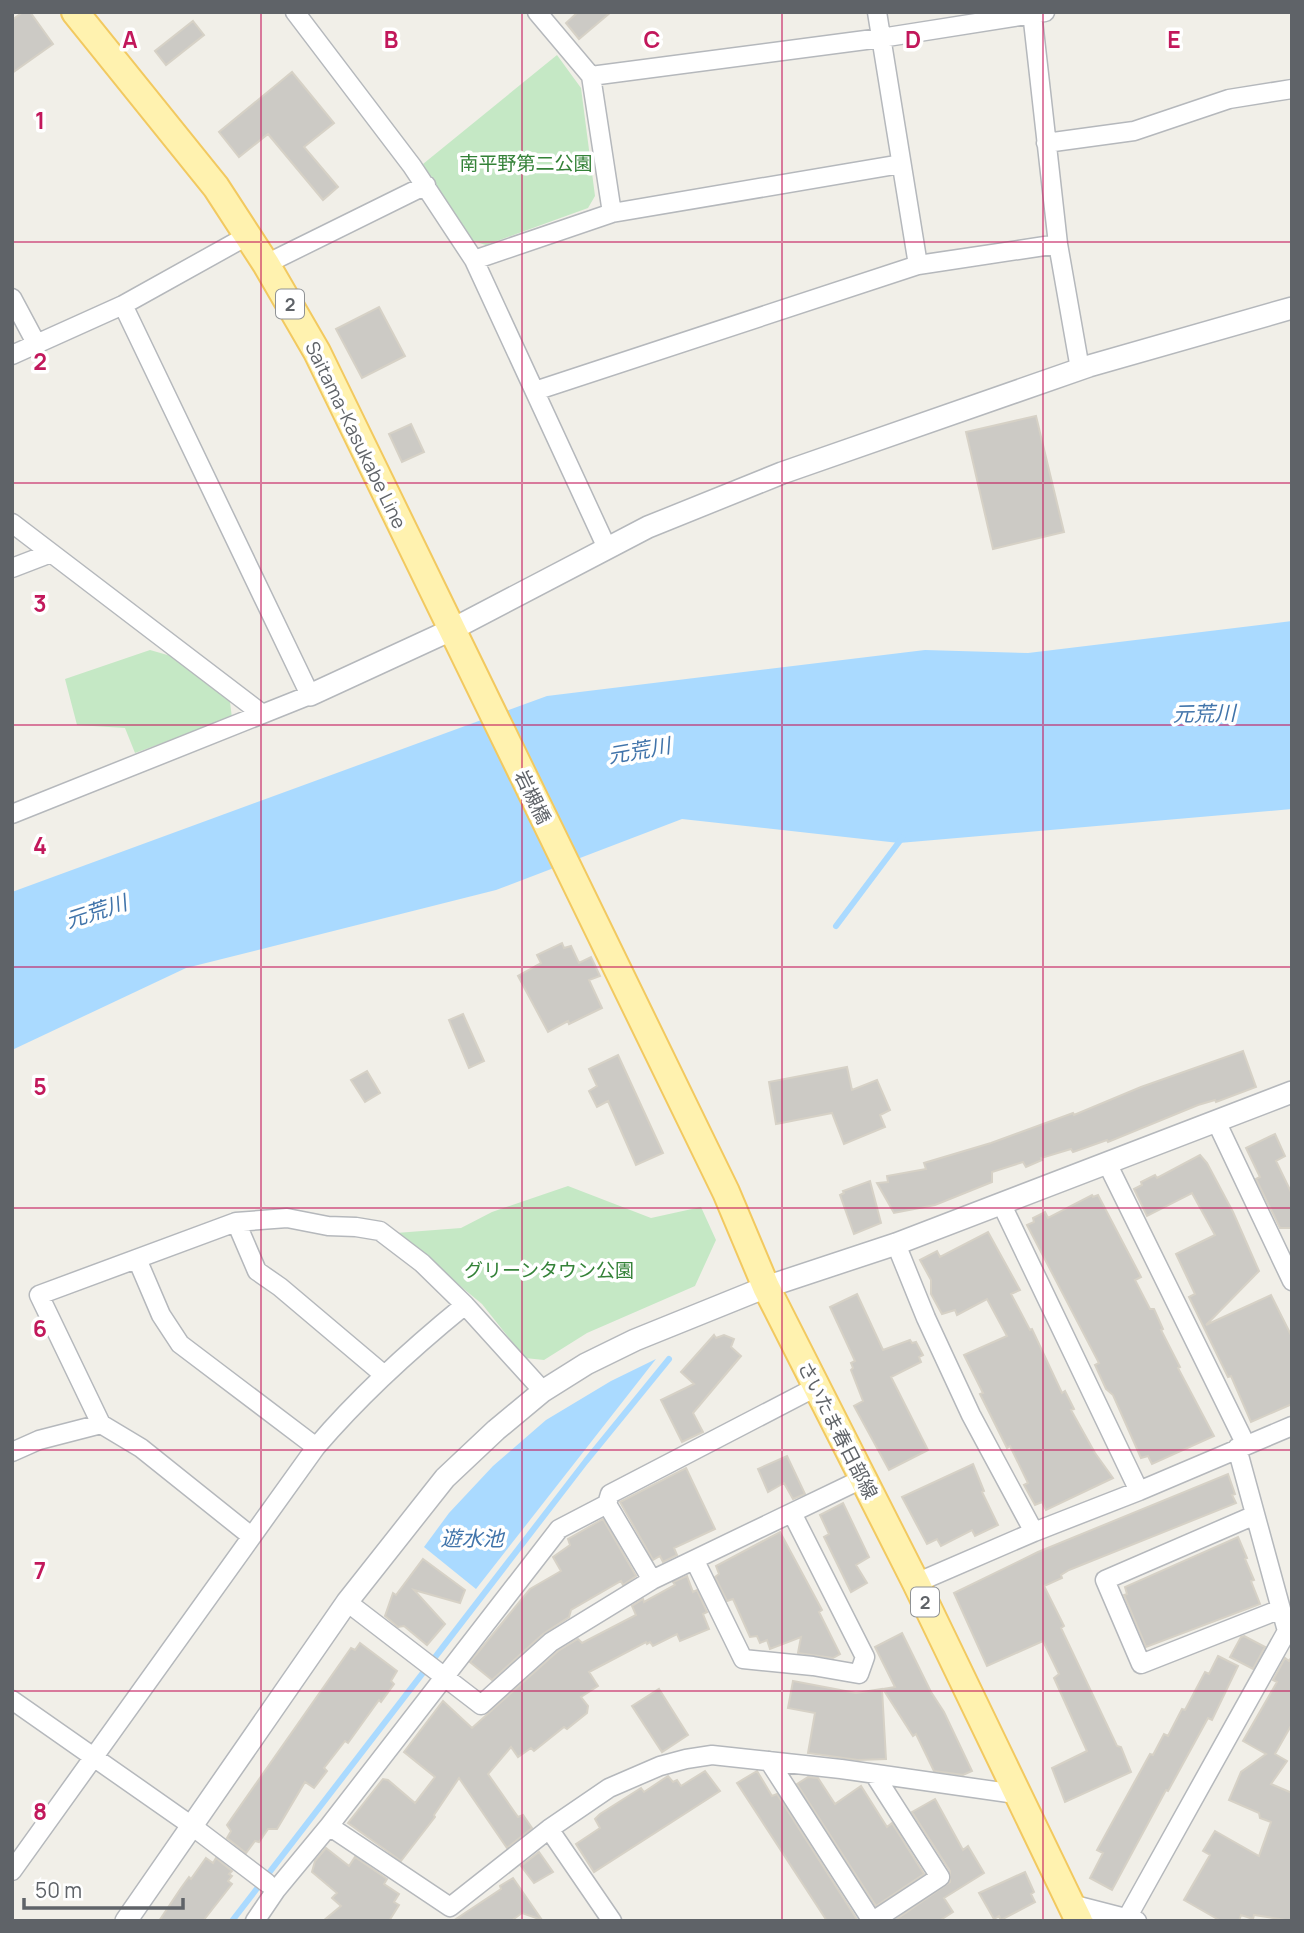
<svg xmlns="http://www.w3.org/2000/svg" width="1304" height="1933" font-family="Manrope,'Noto Sans JP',sans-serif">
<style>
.green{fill:#c5e8c5}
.water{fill:#aadaff}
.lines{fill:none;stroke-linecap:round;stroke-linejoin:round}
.stream{stroke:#aadaff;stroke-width:6}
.building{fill:#cccac5;stroke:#d6d1c6;stroke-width:2}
.minor-casing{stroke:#b5b8bc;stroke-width:21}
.tertiary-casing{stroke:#b5b8bc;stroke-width:24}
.primary-casing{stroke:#f2c960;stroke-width:30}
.minor{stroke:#fff;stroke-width:18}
.tertiary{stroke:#fff;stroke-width:21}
.primary{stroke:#fff2af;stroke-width:26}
.grid{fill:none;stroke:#c2185b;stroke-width:2;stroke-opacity:0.55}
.labels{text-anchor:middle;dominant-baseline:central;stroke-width:7;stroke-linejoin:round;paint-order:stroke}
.shield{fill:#fff;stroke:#8f9295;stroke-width:2}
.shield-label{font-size:18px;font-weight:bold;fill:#5f6368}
.park-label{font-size:19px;fill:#348238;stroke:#fff}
.street-label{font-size:19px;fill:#5f6368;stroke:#fff}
.water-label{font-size:21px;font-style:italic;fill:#4174aa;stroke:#fff}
.grid-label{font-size:23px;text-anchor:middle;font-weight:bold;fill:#c2185b;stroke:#fff;stroke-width:7;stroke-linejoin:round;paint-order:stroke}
</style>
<rect width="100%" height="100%" fill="#f1efe8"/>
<!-- green -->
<path class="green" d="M 557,55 L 581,88 L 595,196 L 588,208 L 486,245 L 466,239 L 423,164 Z
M 150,650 L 178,658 L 230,702 L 232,718 L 135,753 L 125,728 L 77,725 L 65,679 Z
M 568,1186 L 651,1218 L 701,1207 L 716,1240 L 695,1286 L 587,1333 L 544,1360 L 525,1358 L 482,1304 L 396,1233 L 461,1228 L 492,1212 Z"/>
<!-- water -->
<path class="water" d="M 1292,621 L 1292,809 L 899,843 L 682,819 L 496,890 L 186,968 L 12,1050 L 12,892 L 547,696 L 925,650 L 1028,653 Z
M 656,1359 L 476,1589 L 424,1547 L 449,1513 L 493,1466 L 546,1420 L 611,1381 Z"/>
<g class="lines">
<!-- stream -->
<path class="stream" d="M 836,926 L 902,838
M 232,1921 L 586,1461 L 669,1359"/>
</g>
<!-- building -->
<path class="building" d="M 23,12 L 30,12 L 53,44 L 12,73 L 12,20 Z
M 578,12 L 611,12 L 579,39 L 566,23 Z
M 193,21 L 204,35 L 166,65 L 155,51 Z
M 292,72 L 334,123 L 304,147 L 338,187 L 323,200 L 268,134 L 239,157 L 219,132 Z
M 379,307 L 405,356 L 362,378 L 336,329 Z
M 1036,416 L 1064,532 L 993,549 L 966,432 Z
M 411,424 L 424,452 L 402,462 L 389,434 Z
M 562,943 L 564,948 L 571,946 L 579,963 L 591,957 L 600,976 L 589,980 L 602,1008 L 569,1024 L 568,1021 L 548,1032 L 518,976 L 541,963 L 537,955 Z
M 463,1014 L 484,1061 L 469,1068 L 449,1020 Z
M 1243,1051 L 1256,1087 L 1216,1102 L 1215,1100 L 1198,1105 L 1108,1142 L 1107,1140 L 1073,1152 L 1071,1149 L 1041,1158 L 1042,1160 L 1026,1167 L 1023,1162 L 992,1172 L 992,1182 L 935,1205 L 894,1213 L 877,1183 L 888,1182 L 887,1176 L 926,1169 L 924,1163 L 991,1143 L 1073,1113 L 1074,1115 L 1141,1087 Z
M 618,1055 L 663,1153 L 636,1165 L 608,1101 L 597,1107 L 589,1091 L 597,1086 L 589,1069 Z
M 847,1067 L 852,1090 L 877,1080 L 890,1110 L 880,1115 L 885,1127 L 844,1144 L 832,1113 L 776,1124 L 769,1082 Z
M 367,1071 L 380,1093 L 365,1102 L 351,1080 Z
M 1275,1134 L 1285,1156 L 1276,1161 L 1292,1194 L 1292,1228 L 1280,1228 L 1256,1179 L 1260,1177 L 1246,1148 Z
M 1200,1155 L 1207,1163 L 1233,1212 L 1259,1271 L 1206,1325 L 1271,1295 L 1292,1337 L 1292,1404 L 1251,1422 L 1231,1376 L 1228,1377 L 1189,1297 L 1195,1294 L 1176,1254 L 1215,1235 L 1192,1193 L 1147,1216 L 1134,1189 L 1142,1185 L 1141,1182 L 1155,1175 L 1157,1178 Z
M 870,1181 L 881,1223 L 854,1234 L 840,1195 L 844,1193 L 843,1191 Z
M 1092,1195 L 1093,1197 L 1098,1195 L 1141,1277 L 1135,1280 L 1150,1309 L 1154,1309 L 1163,1329 L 1161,1330 L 1180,1367 L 1178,1368 L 1214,1436 L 1152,1464 L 1148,1456 L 1141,1458 L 1113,1395 L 1106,1389 L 1095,1365 L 1099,1363 L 1027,1225 L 1034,1222 L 1033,1218 L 1045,1212 L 1048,1218 Z
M 988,1232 L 1020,1290 L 1011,1294 L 1030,1330 L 1032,1329 L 1062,1393 L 1065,1391 L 1074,1409 L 1071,1410 L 1095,1453 L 1113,1478 L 1046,1510 L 1042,1502 L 1035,1505 L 1024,1485 L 1028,1483 L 1010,1446 L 1007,1448 L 980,1394 L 983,1393 L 964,1355 L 1007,1336 L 987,1299 L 957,1315 L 955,1310 L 942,1314 L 931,1294 L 931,1280 L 920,1260 L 937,1251 L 940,1257 Z
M 857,1294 L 883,1350 L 910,1340 L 912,1343 L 916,1342 L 923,1355 L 919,1357 L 921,1362 L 891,1377 L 928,1450 L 889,1470 L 854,1406 L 863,1401 L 851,1370 L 853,1368 L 851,1363 L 855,1361 L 830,1307 Z
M 714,1335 L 716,1338 L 724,1335 L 734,1339 L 731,1347 L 741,1356 L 693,1413 L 703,1432 L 682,1442 L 661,1400 L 694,1384 L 681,1372 Z
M 787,1456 L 805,1494 L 793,1499 L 784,1483 L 768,1492 L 758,1469 Z
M 973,1464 L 984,1491 L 982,1492 L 998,1525 L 975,1536 L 972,1530 L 941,1546 L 937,1539 L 927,1544 L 902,1497 Z
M 686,1468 L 715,1529 L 674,1548 L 677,1555 L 663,1562 L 660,1556 L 653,1560 L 620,1502 Z
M 1228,1474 L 1235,1494 L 1232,1495 L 1236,1503 L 1069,1570 L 1061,1575 L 1062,1578 L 1044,1586 L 1064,1626 L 1061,1628 L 1117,1746 L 1121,1747 L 1131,1772 L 1065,1802 L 1052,1768 L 1087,1751 L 1054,1678 L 1059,1674 L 1043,1641 L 987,1666 L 954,1593 L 1038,1552 Z
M 843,1503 L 869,1557 L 856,1565 L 867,1583 L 851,1592 L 824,1537 L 829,1534 L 820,1515 Z
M 603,1519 L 636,1576 L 623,1585 L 621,1581 L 571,1610 L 569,1617 L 543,1634 L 492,1680 L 470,1662 L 530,1589 L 561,1571 L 553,1557 L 570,1545 L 568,1539 Z
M 780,1532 L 822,1610 L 819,1612 L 840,1654 L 833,1658 L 798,1653 L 801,1637 L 770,1649 L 767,1640 L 760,1643 L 757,1636 L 750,1637 L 733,1599 L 727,1601 L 715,1577 L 719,1574 L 716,1566 Z
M 1238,1537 L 1247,1558 L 1245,1559 L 1254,1580 L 1251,1581 L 1260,1604 L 1146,1647 L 1124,1595 L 1127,1594 L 1125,1587 Z
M 423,1559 L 465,1590 L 460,1603 L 414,1590 L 445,1624 L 427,1645 L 404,1626 L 398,1627 L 385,1616 L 393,1593 L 396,1595 Z
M 687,1576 L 693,1592 L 697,1590 L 707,1612 L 703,1614 L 709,1629 L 680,1641 L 677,1634 L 653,1646 L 650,1642 L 647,1644 L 646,1642 L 589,1672 L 598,1686 L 581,1697 L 588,1706 L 587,1713 L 567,1729 L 564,1727 L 534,1751 L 531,1748 L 518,1757 L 511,1747 L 488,1774 L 518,1817 L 523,1815 L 532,1828 L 507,1848 L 459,1778 L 434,1815 L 435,1817 L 401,1861 L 348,1823 L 383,1779 L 388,1780 L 415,1803 L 435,1777 L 404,1752 L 443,1701 L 472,1728 L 558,1651 L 578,1639 L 582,1643 L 636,1615 L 632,1606 L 643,1599 L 644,1602 L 675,1585 L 673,1582 Z
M 902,1633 L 931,1692 L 944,1712 L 972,1771 L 963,1775 L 934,1771 L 916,1734 L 913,1736 L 883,1689 L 895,1687 L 875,1647 Z
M 1244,1636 L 1265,1647 L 1253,1669 L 1230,1657 L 1241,1637 Z
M 360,1643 L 397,1671 L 391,1681 L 394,1684 L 381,1702 L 379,1700 L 348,1743 L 345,1741 L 324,1768 L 327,1771 L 314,1788 L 305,1782 L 277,1829 L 268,1829 L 259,1842 L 255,1841 L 246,1853 L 227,1838 L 231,1831 L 227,1825 L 351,1648 L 355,1650 Z
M 1218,1656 L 1238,1666 L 1212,1720 L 1208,1718 L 1168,1791 L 1166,1790 L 1112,1890 L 1090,1878 L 1103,1853 L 1097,1850 L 1150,1754 L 1153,1755 L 1164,1734 L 1168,1736 L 1182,1709 L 1185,1710 L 1205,1672 L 1209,1674 Z
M 1292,1656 L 1292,1724 L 1275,1754 L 1287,1761 L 1271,1784 L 1292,1793 L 1292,1921 L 1254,1915 L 1253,1919 L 1241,1915 L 1239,1921 L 1221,1921 L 1184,1900 L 1210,1855 L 1203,1851 L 1215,1831 L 1259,1856 L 1271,1822 L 1260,1818 L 1259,1813 L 1229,1800 L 1241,1772 L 1266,1754 L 1243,1741 L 1277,1682 L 1273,1680 L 1285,1658 L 1289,1661 Z
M 793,1681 L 856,1693 L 882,1689 L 886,1759 L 858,1760 L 808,1753 L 815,1713 L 788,1708 Z
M 659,1689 L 688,1735 L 662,1752 L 632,1706 Z
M 705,1771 L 720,1791 L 594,1872 L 576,1844 L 600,1828 L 595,1819 L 600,1814 L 641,1788 L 644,1792 L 668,1776 L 673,1782 L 677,1780 L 681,1786 Z
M 757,1771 L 772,1796 L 777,1794 L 858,1921 L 827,1921 L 737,1783 Z
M 808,1777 L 818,1778 L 835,1804 L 861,1786 L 887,1827 L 892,1823 L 924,1874 L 876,1906 L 797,1784 Z
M 935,1799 L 963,1850 L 968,1846 L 984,1873 L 944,1898 L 953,1912 L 939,1921 L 894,1921 L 950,1882 L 950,1871 L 912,1812 Z
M 326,1848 L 349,1866 L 355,1857 L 387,1879 L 384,1884 L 399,1894 L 394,1902 L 399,1905 L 389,1921 L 323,1921 L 341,1906 L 332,1898 L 337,1893 L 312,1872 L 315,1861 Z
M 539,1852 L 553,1872 L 534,1883 L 521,1866 Z
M 206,1858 L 213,1863 L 216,1858 L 232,1871 L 229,1874 L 232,1876 L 228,1881 L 232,1884 L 203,1921 L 159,1921 L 181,1888 L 189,1877 L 191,1879 Z
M 1025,1872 L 1034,1892 L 1031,1894 L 1035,1902 L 1001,1920 L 999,1916 L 994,1919 L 979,1893 Z
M 513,1878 L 542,1920 L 522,1913 L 511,1921 L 453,1921 L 501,1889 L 500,1886 Z"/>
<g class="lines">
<!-- minor casing -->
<g class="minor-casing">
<path id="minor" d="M 295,12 L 412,166 L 474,260 L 607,548
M 537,12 L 591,76 L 612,213
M 877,12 L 918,265
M 1032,12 L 1058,244 L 1080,369
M 591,76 L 881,38 L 1045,12
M 1046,143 L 1134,131 L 1229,99 L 1292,89
M 474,260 L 612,213 L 901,164
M 266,264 L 426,185
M 12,298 L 36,343
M 12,355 L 123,305 L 247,236
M 535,391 L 918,265 L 1058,244
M 12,523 L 261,713
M 12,568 L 51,553
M 12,814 L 310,695 L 123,305
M 1216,1121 L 1292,1281
M 1107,1163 L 1246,1445
M 1001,1203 L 1139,1491
M 236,1222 L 257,1271 L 280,1287 L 383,1374
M 896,1244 L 926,1318 L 971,1415 L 1034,1532
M 137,1259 L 161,1315 L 180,1344 L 316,1447
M 12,1452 L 39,1440 L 101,1424
M 607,1504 L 652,1580
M 1255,1515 L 1105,1580 L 1141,1664 L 1281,1609
M 251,1536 L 141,1448 L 101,1424 L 39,1295 L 236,1222 L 287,1218 L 328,1226 L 356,1227 L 380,1231 L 422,1263 L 465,1305 L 543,1391
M 695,1561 L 743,1659 L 813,1666 L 859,1674 L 865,1657 L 792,1513
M 916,1583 L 1034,1532 L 1139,1491 L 1292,1426
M 347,1602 L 481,1705 L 551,1642 L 652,1580 L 862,1479
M 12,1700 L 192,1826 L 267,1883
M 769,1761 L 872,1921
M 329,1826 L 559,1529 L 607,1504 L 610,1494 L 816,1387
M 549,1829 L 612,1921
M 12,1871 L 316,1447 C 361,1394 411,1349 465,1305
M 1071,1904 L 1137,1921
M 1127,1918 L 1287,1631 L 1237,1448
M 255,1921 L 276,1890 L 329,1826 L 450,1907 L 549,1829 L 609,1788 L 660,1766 L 686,1759 L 712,1755 L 841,1769 L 1016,1794
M 873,1921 L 940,1877 L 874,1774"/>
</g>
<!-- tertiary casing -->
<g class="tertiary-casing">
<path id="tertiary" d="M 310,695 L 451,630 L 648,527 L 782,473 L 1089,366 L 1292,308
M 126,1921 L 347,1602 L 445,1478 L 496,1430 L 543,1391 L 586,1364 L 635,1340 L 766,1287 L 896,1244 L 1292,1092"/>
</g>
<!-- primary casing -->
<g class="primary-casing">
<path id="primary" d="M 75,12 L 216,187 L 266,264 L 317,352 L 726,1192 L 766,1287 L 916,1583 L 1079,1921"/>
</g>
<!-- minor -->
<use href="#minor" class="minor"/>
<!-- tertiary -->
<use href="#tertiary" class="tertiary"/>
<!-- primary -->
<use href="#primary" class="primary"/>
</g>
<!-- grid -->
<path class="grid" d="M 261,12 L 261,1921M 522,12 L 522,1921M 782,12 L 782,1921M 1043,12 L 1043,1921M 12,242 L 1292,242M 12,483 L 1292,483M 12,725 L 1292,725M 12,967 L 1292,967M 12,1208 L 1292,1208M 12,1450 L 1292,1450M 12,1691 L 1292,1691"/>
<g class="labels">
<!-- shield labels -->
<g class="shield">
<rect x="276" y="289.5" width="28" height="29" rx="5"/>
<rect x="911" y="1587.5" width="28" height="29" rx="5"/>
</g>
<g class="shield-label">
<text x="290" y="304">2</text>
<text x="925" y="1602">2</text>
</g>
<!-- park labels -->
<g class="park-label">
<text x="526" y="163">南平野第二公園</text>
<text x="549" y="1270">グリーンタウン公園</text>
</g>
<!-- street labels -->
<g class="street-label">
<text transform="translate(356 435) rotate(64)">Saitama-Kasukabe Line</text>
<text transform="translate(533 797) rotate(64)">岩槻橋</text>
<text transform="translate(838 1430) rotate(63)">さいたま春日部線</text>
</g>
<!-- water labels -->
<g class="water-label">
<text transform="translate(1204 713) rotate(-1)">元荒川</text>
<text transform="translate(639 750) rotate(-10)">元荒川</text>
<text transform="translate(96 911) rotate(-18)">元荒川</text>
<text x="472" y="1538">遊水池</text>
</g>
</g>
<g class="grid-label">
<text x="130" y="48">A</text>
<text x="391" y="48">B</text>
<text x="652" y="48">C</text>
<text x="913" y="48">D</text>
<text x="1174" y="48">E</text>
<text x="40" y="129">1</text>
<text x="40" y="370">2</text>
<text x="40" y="612">3</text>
<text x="40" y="854">4</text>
<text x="40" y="1095">5</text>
<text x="40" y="1337">6</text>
<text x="40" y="1579">7</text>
<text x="40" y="1820">8</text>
</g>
<!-- border -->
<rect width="1304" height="1933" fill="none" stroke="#5f6368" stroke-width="28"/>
<!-- scale -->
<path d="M24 1898v10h159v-10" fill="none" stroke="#5f6368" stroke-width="3.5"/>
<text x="35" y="1898" font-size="21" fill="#5f6368" stroke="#ffffff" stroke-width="5" paint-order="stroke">50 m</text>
</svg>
